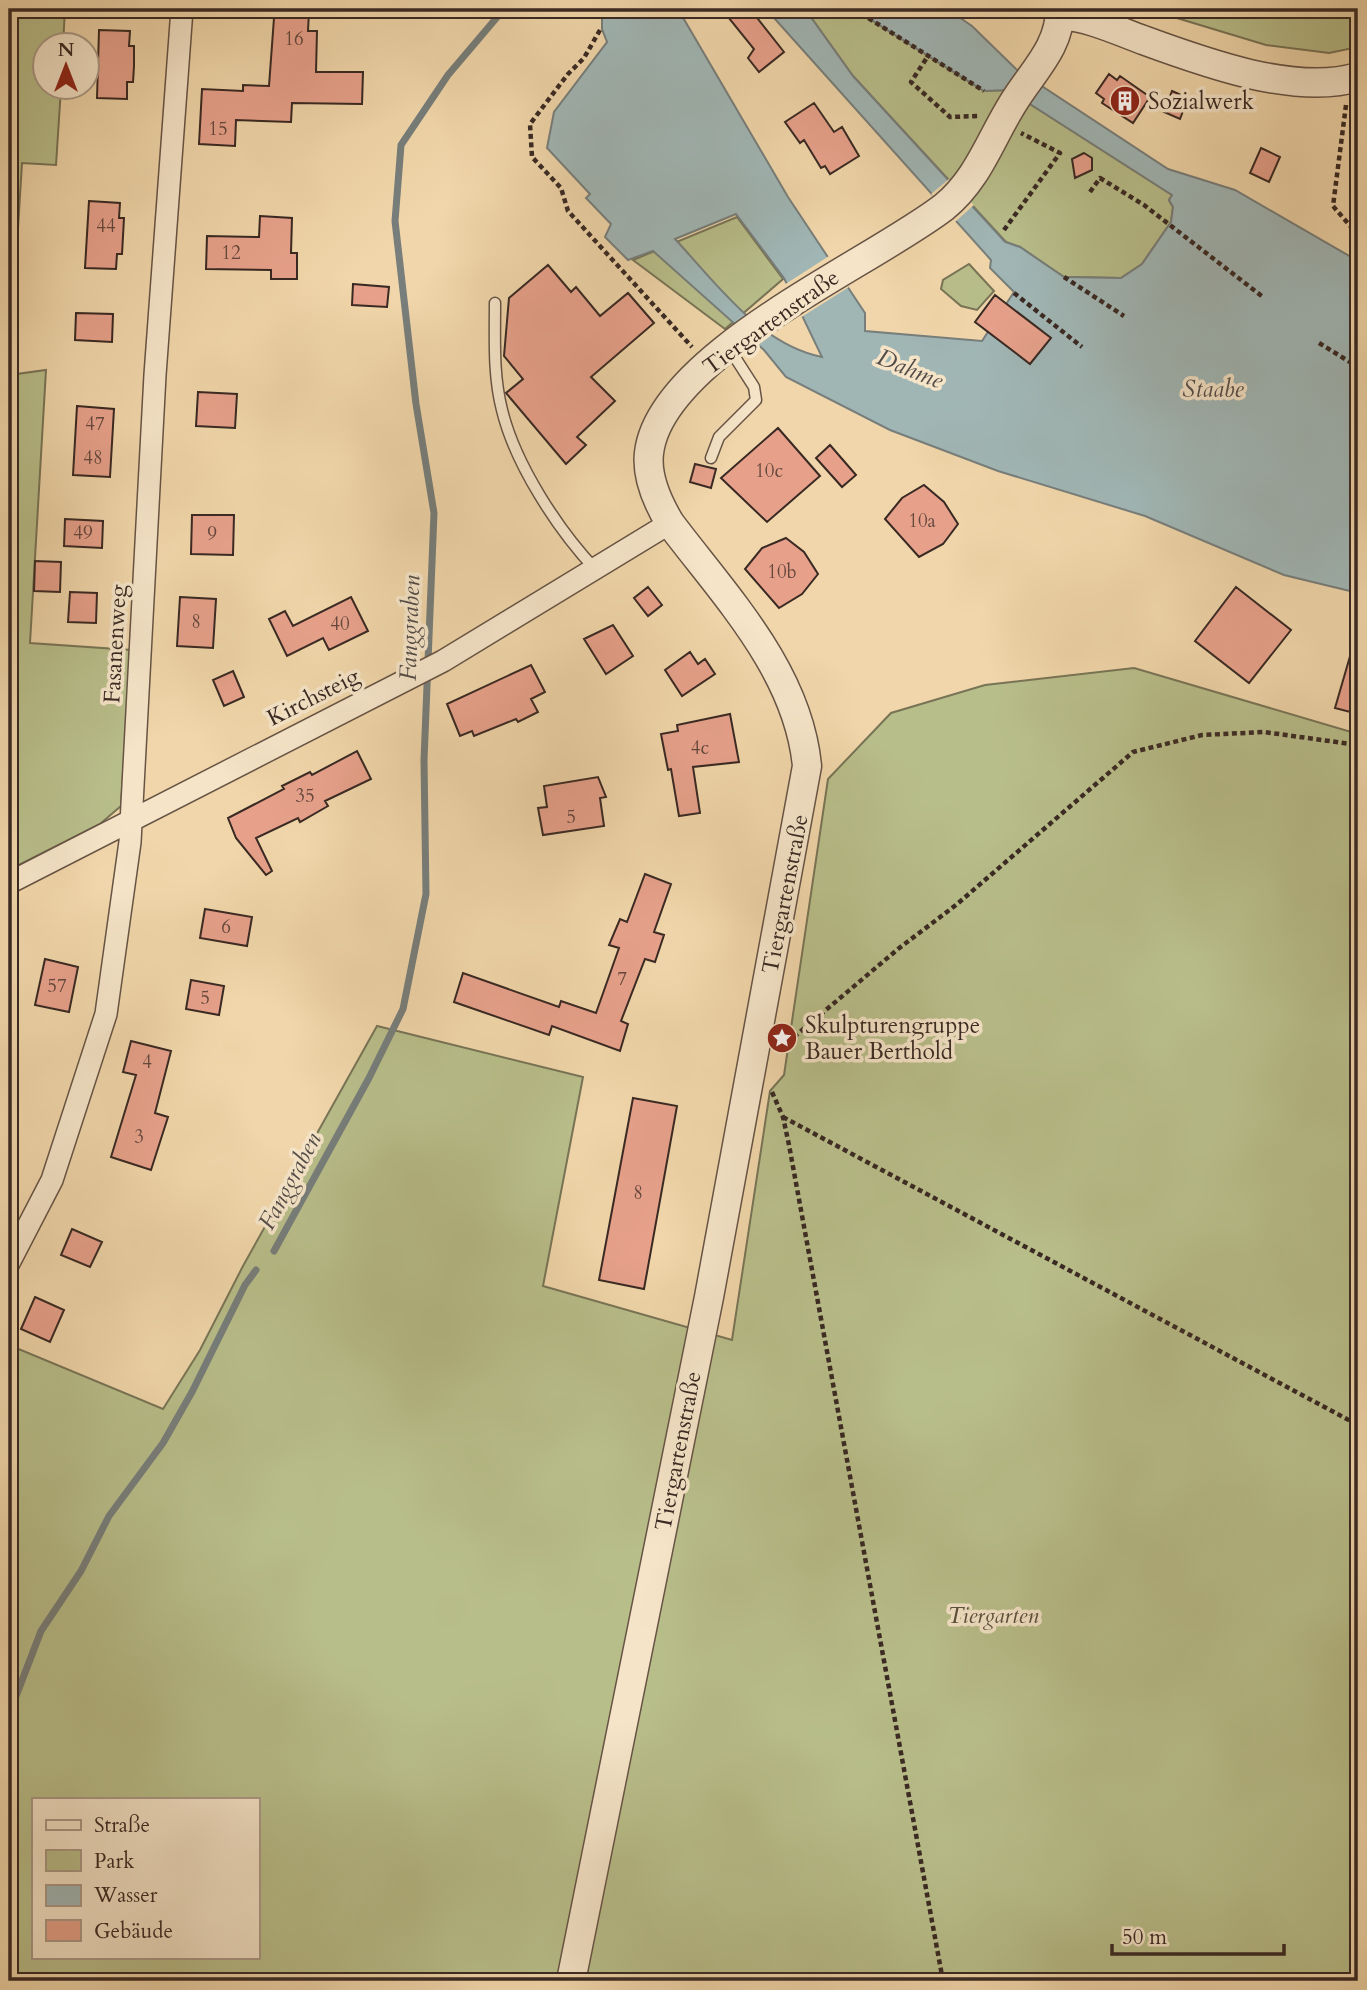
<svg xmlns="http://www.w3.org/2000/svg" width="1367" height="1990" viewBox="0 0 1367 1990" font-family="Cardo,serif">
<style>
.green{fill:#b8be8a;stroke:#787456;stroke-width:2;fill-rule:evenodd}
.water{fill:#a0b6b5;stroke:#777e7b;stroke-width:2;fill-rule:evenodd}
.pier{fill:#f0d6aa}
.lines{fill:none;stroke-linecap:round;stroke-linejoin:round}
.stream{stroke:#777e7b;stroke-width:7}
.building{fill:#e7a18b;stroke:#392923;stroke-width:2}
.service-casing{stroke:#675445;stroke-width:13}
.minor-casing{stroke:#675445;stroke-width:24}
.tertiary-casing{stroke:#675445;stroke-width:31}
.path{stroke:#392923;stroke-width:4.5;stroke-dasharray:5 3.5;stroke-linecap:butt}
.service{stroke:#f5e4c8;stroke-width:10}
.minor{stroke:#f5e4c8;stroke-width:21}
.tertiary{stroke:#f5e4c8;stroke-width:28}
.labels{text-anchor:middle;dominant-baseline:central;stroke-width:7;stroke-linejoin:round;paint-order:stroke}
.number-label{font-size:19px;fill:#64473d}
.poi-label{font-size:23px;fill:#392923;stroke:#f5e4c8;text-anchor:start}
.street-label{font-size:23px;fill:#392923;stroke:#f5e4c8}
.park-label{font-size:23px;font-style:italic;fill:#594e3d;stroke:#f5e4c8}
.water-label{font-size:24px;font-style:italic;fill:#534c48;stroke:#f5e4c8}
</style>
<rect width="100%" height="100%" fill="#f0d6aa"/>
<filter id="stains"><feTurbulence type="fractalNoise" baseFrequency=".00286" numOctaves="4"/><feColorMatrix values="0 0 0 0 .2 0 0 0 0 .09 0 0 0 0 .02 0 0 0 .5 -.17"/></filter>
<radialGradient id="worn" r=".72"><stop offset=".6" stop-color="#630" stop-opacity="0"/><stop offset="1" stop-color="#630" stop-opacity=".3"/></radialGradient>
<path class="green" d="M9 9H65L63 45 46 46V88H61L56 165 22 163 9 375 46 370 30 643 131 650 121 806 100 824 9 870Z
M805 9H854L984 91 1008 90 1172 195 1169 200 1173 207 1171 222 1142 264 1121 278 1064 277 1020 247 1006 242 853 76Z
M1147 9H1358V47L1329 53 1266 45Z
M737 217 783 279 725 329 633 260Z
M969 264 994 291 977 310 961 306 941 289 943 280Z
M1134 668 1358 734V1981H9V1345L163 1409 200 1350 243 1266 377 1026 583 1077 543 1286 732 1340 770 1091 784 1075 828 779 891 713 985 685ZM33 1799H257V1957H33Z"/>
<path class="water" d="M602 9H678L788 197 865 313V331L982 341 1014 292 990 268 991 260 766 9H805L853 76 1005 242 1020 247 1064 277 1121 278 1142 264 1171 222 1173 207 1169 200 1172 195 1008 90 984 91 854 9H947L972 26 1016 69 1168 169 1235 190 1358 261V593L1284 575 1145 516 998 471 890 430 786 377 764 350 653 251 628 260 605 237 611 224 586 198 590 194 547 148 554 112 607 42 602 29ZM736 214 784 278 822 357C759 344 717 284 675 239Z"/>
<path class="pier" d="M949 179 974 205 955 222 931 194Z
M829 256 849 287 800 318 784 285Z"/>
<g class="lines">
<path class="stream" d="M274 1251 369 1078 403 1009 426 894 424 760 434 513 416 404 395 221 401 145 448 75 504 9
M9 1733 13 1704 41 1631 81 1571 109 1516 163 1443 192 1392 245 1285 256 1270"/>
</g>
<path class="building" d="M739 9H750L784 52 759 72 748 58 754 49 728 17Z
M285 10 309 12 308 31H317L316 72H363L362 104 292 103 291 122 236 120 235 146 199 144 202 89 243 91V85L269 86 274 18H284Z
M99 30 130 31 129 46H134V66L133 82H127V99L97 98Z
M1109 74 1117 80 1120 76 1150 97 1133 123 1102 103 1104 99 1096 93Z
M1172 91 1188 98 1180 119 1164 112Z
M814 103 834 132 842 127 859 156 830 174 825 166 821 168 804 140 800 143 785 122Z
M1261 148 1280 157 1269 182 1250 173Z
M1084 153 1092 158V170L1075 178 1072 159Z
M89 201 120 203 119 218H124L122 254H117L116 269 85 268Z
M260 216 292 218 291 253H297V279H271V270L206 269 207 236 259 237Z
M548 265 571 292 576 287 600 316 628 293 654 323 591 377 615 401 577 437 586 445 566 464 506 393 523 379 504 356 509 298Z
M353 284 389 287 387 307 352 305Z
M995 295 1051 338 1030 364 975 322Z
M76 313 113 314 112 342 75 340Z
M198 392 237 394 235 428 196 426Z
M77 406 114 409 110 477 73 475Z
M778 428 820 476 767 522 721 478Z
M830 445 856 475 842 487 816 458Z
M695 464 716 469 711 488 690 482Z
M924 485 944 502 958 524 943 544 919 557 885 519 902 498Z
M192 515H234L233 555 191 554Z
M65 519 103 521 102 548 64 546Z
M786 538 804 552 818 574 802 594 779 608 745 569 762 548Z
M35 561 61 562 60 592 34 591Z
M648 587 662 605 648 616 634 598Z
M1236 587 1291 630 1249 683 1195 641Z
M70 592 97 593 96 623 68 622Z
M180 597 216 599 213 648 177 646Z
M351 597 368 631 329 650 323 638 287 656 269 619 285 611 293 626Z
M613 625 633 656 606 674 584 639Z
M1353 646H1358V714L1335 708Z
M690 652 698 664 705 659 715 674 682 696 665 670Z
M531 665 545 692 531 699 538 712 518 722 516 719 474 736 472 731 460 736 447 704Z
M233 671 244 697 224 706 213 680Z
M730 714 739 762 693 767 700 813 679 816 671 769 668 770 661 734 678 731 677 725Z
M357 751 371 779 325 801 328 806 300 822 298 818 256 838 272 871 266 875 236 838 228 818 284 789 282 786 310 772 312 775Z
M598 777 606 797 600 798 604 826 543 835 538 808 547 807 544 786Z
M645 874 671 884 654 932 664 935 655 962 645 959 621 1021 628 1024 620 1051 552 1026 549 1035 454 1002 463 973 559 1007 561 1001 596 1013 619 948 609 945 620 919 627 922Z
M205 909 252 917 247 946 200 938Z
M45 959 78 967 69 1012 35 1005Z
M191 980 224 986 219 1015 186 1009Z
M131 1041 171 1051 155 1113 168 1117 151 1170 111 1157 136 1075 123 1072Z
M633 1098 677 1106 644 1289 599 1280Z
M72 1229 102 1242 90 1267 61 1255Z
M35 1297 64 1310 50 1342 21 1329Z"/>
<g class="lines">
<g class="service-casing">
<path id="service" d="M495 303C495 339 493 375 502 410 515 464 558 530 596 570
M711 458 719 437 756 400 754 387 729 348"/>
</g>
<g class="minor-casing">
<path id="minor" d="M9 883 443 661 670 523
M9 1263 52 1180 106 1014 130 842 155 375 182 9"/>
</g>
<g class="tertiary-casing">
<path id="tertiary" d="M1060 15C1089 17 1116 30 1143 40 1203 62 1295 96 1358 77
M571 1981 709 1297 807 766C798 671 725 596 670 523 658 503 646 478 649 453 660 355 872 263 944 207 980 178 992 134 1017 97 1036 68 1060 45 1060 9"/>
</g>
<path class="path" d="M854 9 984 91
M600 30 584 58 568 74 530 124 532 157 561 188 568 211 692 347
M926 59 911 82 950 117 978 116
M1346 105 1333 206 1358 235
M1090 192 1100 178 1144 205 1263 297
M1004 230 1060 153 1021 133
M1064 277 1124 316
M1014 293 1082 347
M1319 343 1358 367
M781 1048 898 949 956 905 1133 752 1202 735 1264 732 1358 745
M772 1092 783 1117 789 1145 943 1981
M783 1117 1358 1425"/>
<use href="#service" class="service"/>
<use href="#minor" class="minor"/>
<use href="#tertiary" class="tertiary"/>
</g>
<defs>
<g id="building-disc" transform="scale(1.575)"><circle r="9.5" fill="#8f2418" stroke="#f5e4c8"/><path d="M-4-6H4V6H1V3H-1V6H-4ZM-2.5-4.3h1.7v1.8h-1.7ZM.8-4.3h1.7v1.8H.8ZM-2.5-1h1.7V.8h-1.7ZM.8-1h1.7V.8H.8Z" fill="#fff"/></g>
<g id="sight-disc" transform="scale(1.575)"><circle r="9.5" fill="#8f2418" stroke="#f5e4c8"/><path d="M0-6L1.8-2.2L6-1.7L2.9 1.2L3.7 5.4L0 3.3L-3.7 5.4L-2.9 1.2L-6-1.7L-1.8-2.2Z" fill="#fff"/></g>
</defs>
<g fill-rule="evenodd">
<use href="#building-disc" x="1125" y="101"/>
<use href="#sight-disc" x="782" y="1038"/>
</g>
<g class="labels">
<g class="number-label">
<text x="294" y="39">16</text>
<text x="218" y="129">15</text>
<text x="106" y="226">44</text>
<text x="231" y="253">12</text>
<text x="95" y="424">47</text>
<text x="93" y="458">48</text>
<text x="769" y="471">10c</text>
<text x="922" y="521">10a</text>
<text x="83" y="533">49</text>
<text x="212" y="534">9</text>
<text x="782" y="572">10b</text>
<text x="196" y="622">8</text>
<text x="340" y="624">40</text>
<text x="700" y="748">4c</text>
<text x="305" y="796">35</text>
<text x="571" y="817">5</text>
<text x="226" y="927">6</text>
<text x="622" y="979">7</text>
<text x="57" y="986">57</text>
<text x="205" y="998">5</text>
<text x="147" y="1062">4</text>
<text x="139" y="1137">3</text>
<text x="638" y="1193">8</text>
</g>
<g class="poi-label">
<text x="1148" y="101">Sozialwerk</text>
<text x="805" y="1025">Skulpturengruppe<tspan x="805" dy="26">Bauer Berthold</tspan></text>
</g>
<g class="street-label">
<text transform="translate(771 322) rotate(-36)">Tiergartenstraße</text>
<text transform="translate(115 644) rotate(-87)">Fasanenweg</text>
<text transform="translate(313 697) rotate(-27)">Kirchsteig</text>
<text transform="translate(785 894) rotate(-79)">Tiergartenstraße</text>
<text transform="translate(678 1451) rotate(-79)">Tiergartenstraße</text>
</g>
<g class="park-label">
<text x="993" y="1615">Tiergarten</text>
</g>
<g class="water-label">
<text transform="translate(910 369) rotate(22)">Dahme</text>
<text x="1213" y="389">Staabe</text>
<text transform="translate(410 628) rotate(-88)">Fanggraben</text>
<text transform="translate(290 1181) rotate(-62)">Fanggraben</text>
</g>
</g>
<rect width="1367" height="1990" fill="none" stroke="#f0d6aa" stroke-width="35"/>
<rect x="10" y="10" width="1346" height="1969" fill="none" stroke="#392923" stroke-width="3.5"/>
<rect x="18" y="18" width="1332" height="1955" fill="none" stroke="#392923" stroke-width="2"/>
<rect x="32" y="1798" width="228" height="161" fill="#f5e4c8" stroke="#aa9986" stroke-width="2"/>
<rect x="46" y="1820" width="35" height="10" fill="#f5e4c8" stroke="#aa9986" stroke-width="2"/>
<text x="94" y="1832" font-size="21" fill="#392923">Straße</text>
<rect x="46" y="1850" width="35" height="21" fill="#b8be8a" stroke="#aa9986" stroke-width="2"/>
<text x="94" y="1868" font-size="21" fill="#392923">Park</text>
<rect x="46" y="1885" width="35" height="21" fill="#a0b6b5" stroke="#aa9986" stroke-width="2"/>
<text x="94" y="1902" font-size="21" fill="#392923">Wasser</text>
<rect x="46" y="1920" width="35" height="21" fill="#e7a18b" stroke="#aa9986" stroke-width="2"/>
<text x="94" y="1938" font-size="21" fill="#392923">Gebäude</text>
<g transform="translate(66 66)"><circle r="33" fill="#f5e4c8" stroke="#aa9986" stroke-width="2"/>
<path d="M0-5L12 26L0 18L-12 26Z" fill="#8f2418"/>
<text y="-10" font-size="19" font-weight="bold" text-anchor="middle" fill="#392923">N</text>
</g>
<path d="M1112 1944v10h172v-10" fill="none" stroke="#392923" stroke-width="3.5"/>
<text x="1122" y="1944" font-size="21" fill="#392923" stroke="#f5e4c8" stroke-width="5" paint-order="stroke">50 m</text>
<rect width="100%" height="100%" filter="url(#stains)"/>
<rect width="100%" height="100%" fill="url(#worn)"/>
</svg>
